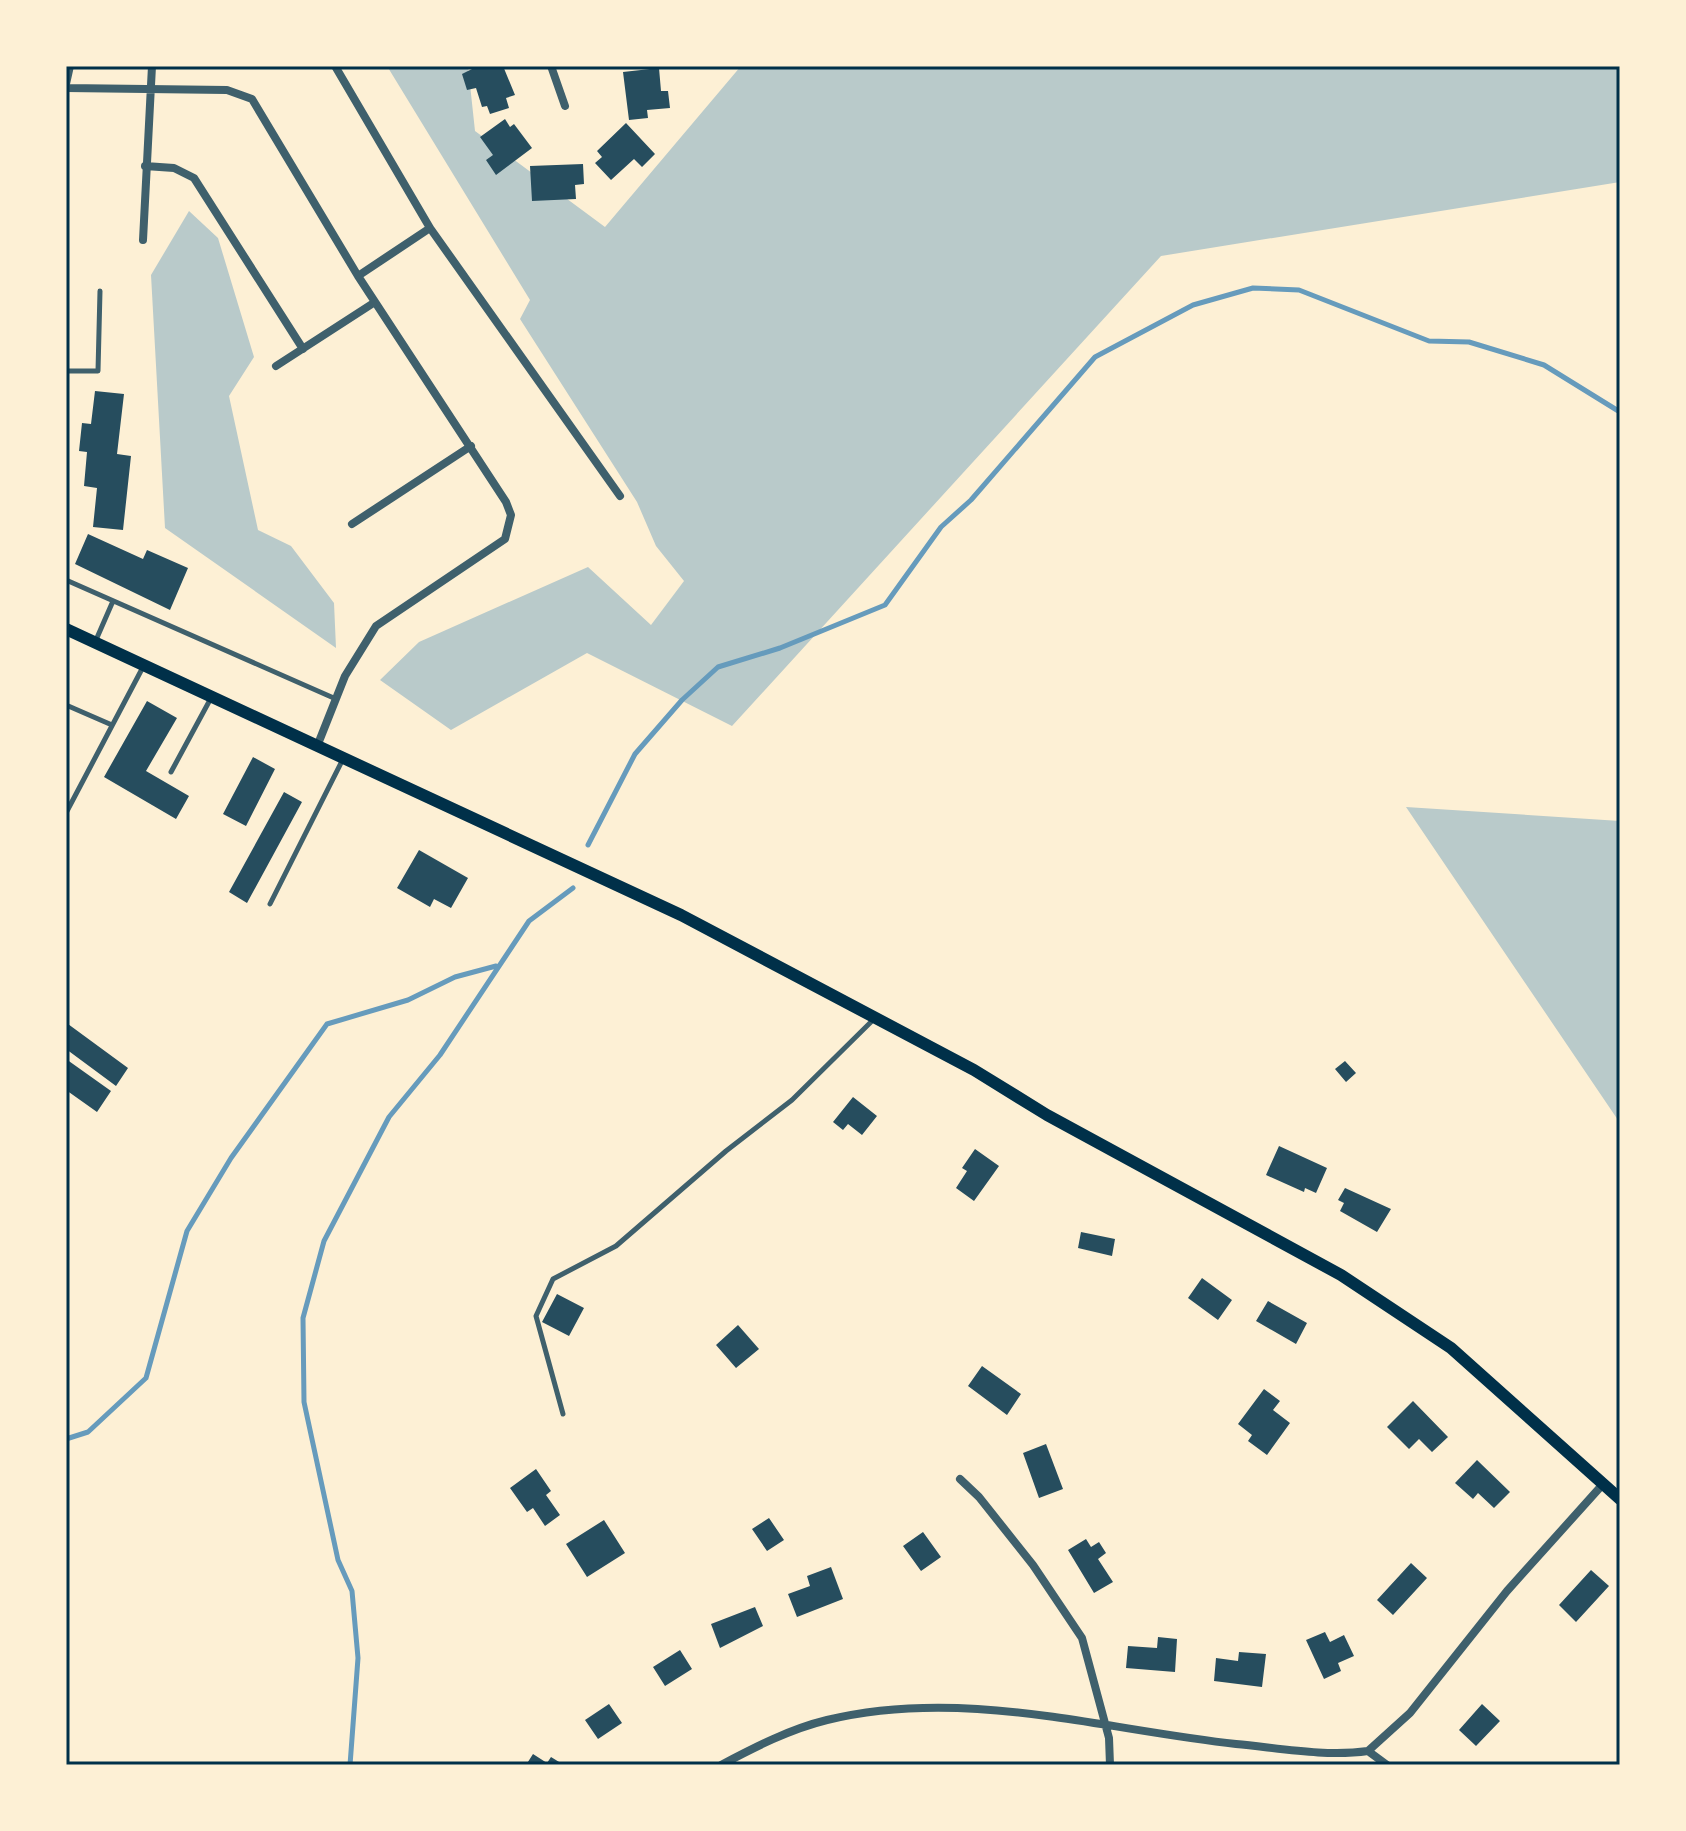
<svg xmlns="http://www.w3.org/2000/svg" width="1686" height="1831" viewBox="0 0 1686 1831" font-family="Figtree,sans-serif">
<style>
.green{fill:#b9caca}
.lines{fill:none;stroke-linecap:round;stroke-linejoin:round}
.stream{stroke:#669bbc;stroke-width:5}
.building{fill:#264d5e}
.service{stroke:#3f606c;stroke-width:5}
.minor{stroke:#3f606c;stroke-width:8}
.secondary{stroke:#003049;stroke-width:12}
.neatline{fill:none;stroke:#003049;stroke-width:3}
</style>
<rect width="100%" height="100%" fill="#fdf0d5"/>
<path class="green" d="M387 66H468L475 131 605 227 741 66H1620V182L1161 256 732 726 587 653 451 730 380 680 419 642 588 567 651 625 684 581 656 546 637 502 520 319 530 300Z
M189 211 218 238 254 357 229 396 258 530 291 546 334 603 336 648 165 528 151 275Z
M1406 807 1620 821V1123Z"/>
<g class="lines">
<path class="stream" d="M588 845 635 754 682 700 718 667 780 648 885 605 941 527 971 500 1095 357 1193 305 1253 288 1299 290 1429 341 1469 342 1544 365 1620 412
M66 1439 88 1432 146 1378 187 1231 231 1158 327 1024 408 1000 455 977 496 966
M350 1765 358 1658 352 1591 338 1560 304 1402 303 1318 324 1241 389 1117 440 1055 529 921 573 888"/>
</g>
<path class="building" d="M478 66H503L515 95 506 98 509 108 490 114 487 106 482 107 476 88 467 90 462 74Z
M659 68 661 91H668L670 108 647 110 648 118 629 120 623 72Z
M505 119 510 127 514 124 532 148 496 175 486 160 493 155 480 137Z
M626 123 655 154 642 167 634 159 611 180 595 163 602 157 597 151Z
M583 164 584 184 575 185 576 199 532 201 530 166Z
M95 391 124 394 117 454 131 456 123 530 93 527 97 488 84 486 87 452 79 451 82 423 91 424Z
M88 534 143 559 147 550 188 568 170 610 75 564Z
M147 701 177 718 146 771 189 796 176 819 104 777Z
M253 757 275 769 246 826 223 814Z
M284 792 302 802 247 903 229 892Z
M419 850 468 878 451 908 434 899 430 907 397 888Z
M68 1024 128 1068 116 1086 66 1049Z
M66 1059 111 1091 97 1112 66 1090Z
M1345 1061 1356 1073 1346 1082 1335 1069Z
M853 1097 877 1116 862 1135 848 1124 843 1130 833 1122Z
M1279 1146 1327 1168 1316 1193 1305 1188 1304 1192 1266 1175Z
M975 1149 999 1166 974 1201 956 1188 967 1171 962 1168Z
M1345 1188 1391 1209 1377 1232 1340 1211 1344 1203 1338 1200Z
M1081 1232 1115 1239 1112 1256 1078 1248Z
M1202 1278 1232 1300 1218 1320 1188 1298Z
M557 1294 584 1308 569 1336 542 1322Z
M1268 1301 1307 1323 1296 1344 1256 1321Z
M738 1325 759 1349 736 1368 716 1345Z
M982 1366 1021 1394 1007 1415 968 1386Z
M1264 1389 1280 1401 1273 1410 1290 1423 1267 1455 1248 1441 1252 1435 1238 1424Z
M1413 1401 1448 1437 1432 1452 1419 1439 1409 1449 1387 1427Z
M1046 1444 1063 1489 1039 1498 1023 1453Z
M1477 1460 1510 1492 1494 1508 1478 1493 1473 1499 1455 1483Z
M536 1469 551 1491 546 1495 560 1515 545 1526 533 1508 527 1512 510 1488Z
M769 1518 784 1540 767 1551 752 1529Z
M604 1520 625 1553 587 1577 566 1544Z
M923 1532 941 1557 921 1571 903 1546Z
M1086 1539 1091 1547 1099 1542 1106 1553 1098 1559 1113 1582 1094 1593 1068 1550Z
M1411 1563 1427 1578 1393 1615 1377 1600Z
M831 1567 843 1599 797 1617 788 1594 810 1586 807 1576Z
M1591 1570 1609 1586 1576 1622 1559 1605Z
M755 1607 763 1626 720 1648 711 1624Z
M1325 1632 1330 1642 1344 1635 1354 1656 1338 1663 1341 1671 1324 1679 1306 1640Z
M1158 1637 1177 1639 1175 1672 1126 1668 1128 1646 1157 1648Z
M680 1650 692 1669 665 1686 653 1667Z
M1239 1652 1266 1654 1262 1687 1214 1681 1216 1658 1238 1661Z
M609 1704 622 1723 598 1739 585 1720Z
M1482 1704 1500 1721 1476 1746 1459 1730Z
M533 1754 547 1763 551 1757 564 1765H526Z"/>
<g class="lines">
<path class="service" d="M66 371H98L100 291
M66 580 336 699
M96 640 113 601
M66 705 112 725
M171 772 211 698
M66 813 143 667
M270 904 344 757
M563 1414 536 1316 553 1279 616 1246 726 1151 792 1100 875 1018"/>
<path class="minor" d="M335 66 430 228 620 496
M551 66 565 106
M66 84 70 66
M66 88 227 90 252 99 358 276 506 502 511 515 505 539 376 626 345 676 318 744
M145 166 174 168 194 178 303 349
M143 240 152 66
M358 276 430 228
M276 366 375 302
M352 524 471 446
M960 1479 979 1497 1033 1565 1082 1638 1109 1738 1110 1765
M1368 1751 1387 1765
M721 1765C755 1747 790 1729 827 1720 963 1687 1100 1729 1236 1744 1279 1748 1325 1757 1368 1751L1410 1713 1507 1591 1604 1483"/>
<path class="secondary" d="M66 629 681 915 974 1070 1047 1115 1341 1275 1451 1348 1620 1499"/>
</g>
<rect width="1686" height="1831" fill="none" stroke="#fdf0d5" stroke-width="136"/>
<rect x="68" y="68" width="1550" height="1695" class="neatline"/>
</svg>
